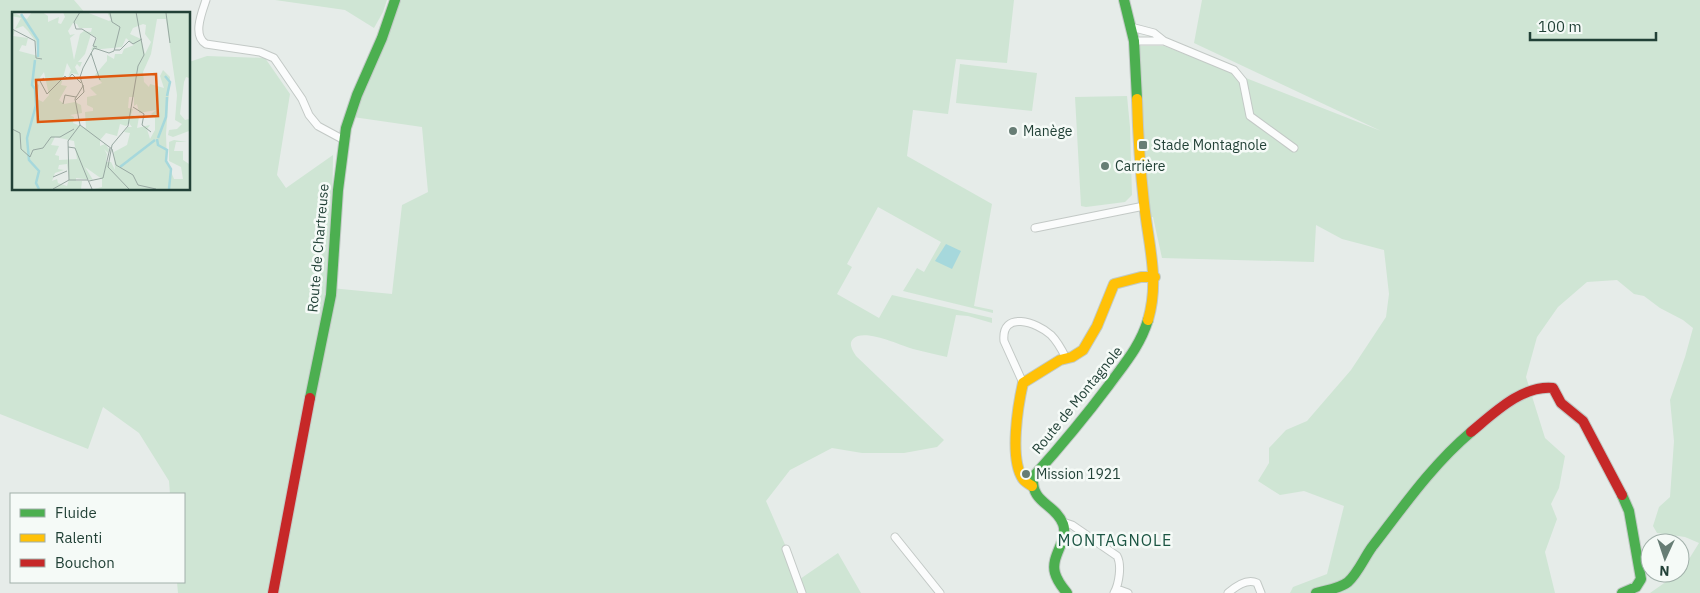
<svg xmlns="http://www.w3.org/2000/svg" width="1700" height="593" viewBox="0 0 1700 593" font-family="'IBM Plex Sans',sans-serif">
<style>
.green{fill:#cfe5d4}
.water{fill:#a6d8dc}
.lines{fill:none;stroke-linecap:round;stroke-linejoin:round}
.street-casing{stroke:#c3c9c6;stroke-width:9}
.fast-casing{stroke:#c2cac6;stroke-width:12}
.slow-casing{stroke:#c2cac6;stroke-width:12}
.jam-casing{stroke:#c2cac6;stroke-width:12}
.street{stroke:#fbfcfc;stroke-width:7}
.fast{stroke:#4caf50;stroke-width:10}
.slow{stroke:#ffc107;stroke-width:10}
.jam{stroke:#c62828;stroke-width:10}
.poi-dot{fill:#677d75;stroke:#f5faf7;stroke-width:2}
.labels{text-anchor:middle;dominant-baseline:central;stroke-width:5;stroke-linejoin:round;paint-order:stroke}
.poi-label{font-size:14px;fill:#224137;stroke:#f5faf7;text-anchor:start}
.street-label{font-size:14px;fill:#224137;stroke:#f5faf7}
.quarter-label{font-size:16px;letter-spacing:1px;fill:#1c5543;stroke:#f5faf7}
.inset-river{fill:none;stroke:#a6d8dc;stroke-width:2.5}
.inset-road{fill:none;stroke:#98a8a2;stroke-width:1}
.view{fill:#de580e;fill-opacity:0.15;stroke:#de580e;stroke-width:2.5}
.inset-edge{fill:none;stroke:#224137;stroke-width:2.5}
</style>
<rect width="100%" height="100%" fill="#e6ece9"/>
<path class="green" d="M0 0H74L86 14H14V189H189V62L207 56 265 58 290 94 277 175 286 188 333 155 331 288 392 294 402 205 428 192 422 127 353 117 384 45 398 0H1014L1007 63 956 59 948 114 913 110 907 156 992 204 974 306 993 310V313L903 291 917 268 924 272 941 242 878 207 847 264 852 267 837 294 879 318 892 295 992 318V323L968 316 956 315 947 357C935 354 924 352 913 349 899 345 864 328 853 339 848 344 853 351 856 356L944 440 937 447 904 453H862L832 448 790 470 766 501 800 579 838 553 861 593H178L177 582H184V494H170L169 481 139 433 103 407 88 449 0 414Z
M275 0H387L383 12 374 28 345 10Z
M1202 0H1700V593H1650L1670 579 1676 573H1680V569L1689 559 1699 543 1685 537 1657 533 1653 526 1659 507 1670 497 1674 441 1670 400 1685 357 1693 328 1683 320 1660 308 1644 296 1634 294 1617 280 1587 282 1558 307 1537 337 1526 377 1545 438 1565 456 1559 488 1551 504 1557 519 1545 552 1555 593H1290L1293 587 1327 574 1344 506 1304 491 1280 495 1258 481 1269 463V448L1286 430 1307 421 1351 370 1386 317 1389 294 1384 250 1342 239 1316 225 1314 262 1162 258 1153 217H1147L1135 54 1140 46H1164L1381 131 1194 43Z
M960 64 1037 73 1032 111 956 103Z
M1127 96 1130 127 1132 195 1125 202 1086 207 1081 206 1075 97Z"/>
<path class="water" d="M946 244 961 251 952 269 935 261Z"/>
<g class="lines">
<g class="street-casing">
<path id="street" d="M206 0C202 12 192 36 206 44L260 52 274 58 302 99 309 115 318 126 344 140
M1131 27 1154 33 1164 41 1234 70 1243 81 1250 116 1294 148
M1134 41H1164
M1035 228 1144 206
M1023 383 1004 341C1001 310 1037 322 1051 335 1057 341 1062 350 1066 358
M1063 522 1072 525 1117 556C1122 565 1119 584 1114 593
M895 537 940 593
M786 549 802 593
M1117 589 1128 593
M1228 593C1236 586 1247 578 1257 583L1261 593"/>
</g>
<g class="fast-casing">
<path id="fast" d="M1124 0 1134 41 1137 99
M310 398 331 295 338 190 346 128 357 95 382 38 395 0
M1622 495 1629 511 1641 579 1636 587 1622 593
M1067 593C1062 587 1057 581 1055 573 1050 556 1069 540 1063 524 1055 503 1031 504 1033 477 1060 447 1085 417 1109 385 1125 363 1140 346 1148 320
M1316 593C1327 590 1339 589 1348 582 1358 573 1364 558 1372 547 1403 507 1432 465 1471 432"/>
</g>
<g class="slow-casing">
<path id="slow" d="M1137 99C1138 134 1140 168 1144 203 1148 243 1160 279 1148 320
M1032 486C1029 484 1025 482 1023 479 1009 459 1018 405 1023 383L1060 360 1072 357 1083 350 1097 326 1114 284 1141 277H1155"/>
</g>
<g class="jam-casing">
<path id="jam" d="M1471 432C1494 413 1522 385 1553 388L1561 403 1583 421 1622 495
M273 593 310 398"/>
</g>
<use href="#street" class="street"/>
<use href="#fast" class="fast"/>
<use href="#slow" class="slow"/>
<use href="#jam" class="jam"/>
</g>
<g class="poi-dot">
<circle cx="1013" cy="131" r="5"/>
<rect x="1138" y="140" width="10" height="10" rx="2.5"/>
<circle cx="1105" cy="166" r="5"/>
<circle cx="1026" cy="474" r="5"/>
</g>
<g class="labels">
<g class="poi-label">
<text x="1023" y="131">Manège</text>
<text x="1153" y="145">Stade Montagnole</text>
<text x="1115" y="166">Carrière</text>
<text x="1036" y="474">Mission 1921</text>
</g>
<g class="street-label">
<text transform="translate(318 248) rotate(-85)">Route de Chartreuse</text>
<text transform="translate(1077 400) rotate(-51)">Route de Montagnole</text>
</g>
<g class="quarter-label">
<text x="1115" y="540">MONTAGNOLE</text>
</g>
</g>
<g transform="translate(12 12)">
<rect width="178" height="178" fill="#e6ece9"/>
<path d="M0 0 15 7 20 0H30L36 4V10L47 5 46 11 49 12 53 5 51 0H74L97 9 99 8 95 0H177V66L174 65 172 70 168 102 173 108 177 107V119L161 125 156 123 157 118 165 117 170 112 163 108 165 83 154 7H145L139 42 131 60 132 70 137 75 138 72 152 76 148 64 151 58 158 65 154 122 155 150 162 167H171L169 155 157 149V130L162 128 175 130H164L162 139H171V148L177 152V177H82L90 175V167L73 155 81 168 64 166V169H70L69 177H0V17L3 19 1 24 16 26 14 34 10 33 7 39 26 44 24 30 16 19 11 14 3 17 9 6 0 4ZM61 11 65 12 67 16H80L79 20 72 19 68 22 62 48 58 26 63 22 58 23 56 19ZM131 12 134 13 133 22 139 30 133 42 129 27 118 22 121 16ZM79 22 85 26 79 38 110 35 114 26 122 33 112 37 110 42H103L102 47 95 43V49L83 63 90 71 78 76 85 83 75 85V93L81 96V99L73 100 74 116 61 111 62 105 58 103 70 101 69 93 63 90 52 92 47 88 55 74 49 73 55 51 59 58 56 65 60 61 67 63 63 55 65 52 68 55 70 50H66L73 42ZM32 60 37 83 31 90 25 87 27 73 24 71ZM117 85H122V94L125 92 127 101 144 98 139 102 143 106V118L138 127 135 117 138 113 125 116 127 105 119 103 121 97 116 96ZM117 111 120 115H116L112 120 118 121 115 133 102 140 103 158 99 150H94L95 142 92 137 96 141 97 137 93 132 88 134V128L94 121 105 124 108 112 114 114ZM43 125 62 129 65 147 47 148V144L43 143 47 134 39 133ZM55 152 57 167 55 174 46 171 45 167 40 169 43 161 52 158 46 157 47 153Z" fill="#cfe5d4" fill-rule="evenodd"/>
<path class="inset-river" d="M9 2 26 28V45M23 48 20 73 23 77 24 93 15 126 17 148 27 159 24 171 27 177M153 64 158 70 155 84M146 126 154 105 155 85M145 127 146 133 155 138 154 149 159 157 157 177M108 155 143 128"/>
<path class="inset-road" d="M68 0 62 10 64 17H70L84 26 81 34 85 35M154 1 158 31M0 17 23 29 24 46 30 47M103 38H108L117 29 121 32 130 27M79 41 88 68M32 66 28 69 35 82 53 64 56 67 60 62 69 71M64 88 72 80 71 73M51 92 53 83 64 85M121 95 132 102 130 113 139 120M68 113 63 87 71 74 68 65 71 56 82 36 97 41 102 39 108 15 100 10 98 1M68 113 100 137 104 153 121 163 126 173 144 177M0 117 8 121 9 137 18 145 21 138 31 136 39 125H48L62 117M56 135 63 136 76 168M41 165 55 159M57 168 56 129 68 113M77 169 91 166 98 136M41 177 57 168H76L80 177M117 177 96 155 100 133 116 114 126 54 132 43 124 0"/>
<path class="view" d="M144 62 146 104 26 110 24 68Z"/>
<rect width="178" height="178" class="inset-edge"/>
</g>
<rect x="10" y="493" width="175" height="90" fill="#f5faf7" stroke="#a1b0aa"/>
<rect x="20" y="509" width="25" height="8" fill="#4caf50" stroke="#a1b0aa"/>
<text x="55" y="518" font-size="15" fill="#224137">Fluide</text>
<rect x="20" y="534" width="25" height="8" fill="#ffc107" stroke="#a1b0aa"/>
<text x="55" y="543" font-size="15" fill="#224137">Ralenti</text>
<rect x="20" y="559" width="25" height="8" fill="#c62828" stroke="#a1b0aa"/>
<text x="55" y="568" font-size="15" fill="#224137">Bouchon</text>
<g transform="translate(1665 558) rotate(183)"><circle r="24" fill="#f5faf7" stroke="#a1b0aa"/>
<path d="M0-4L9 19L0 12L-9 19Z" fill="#677d75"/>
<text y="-8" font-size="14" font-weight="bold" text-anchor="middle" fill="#224137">N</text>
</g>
<path d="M1530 32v8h126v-8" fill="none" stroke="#224137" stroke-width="2.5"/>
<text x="1538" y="32" font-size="15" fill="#224137" stroke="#f5faf7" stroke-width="4" paint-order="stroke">100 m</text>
</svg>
